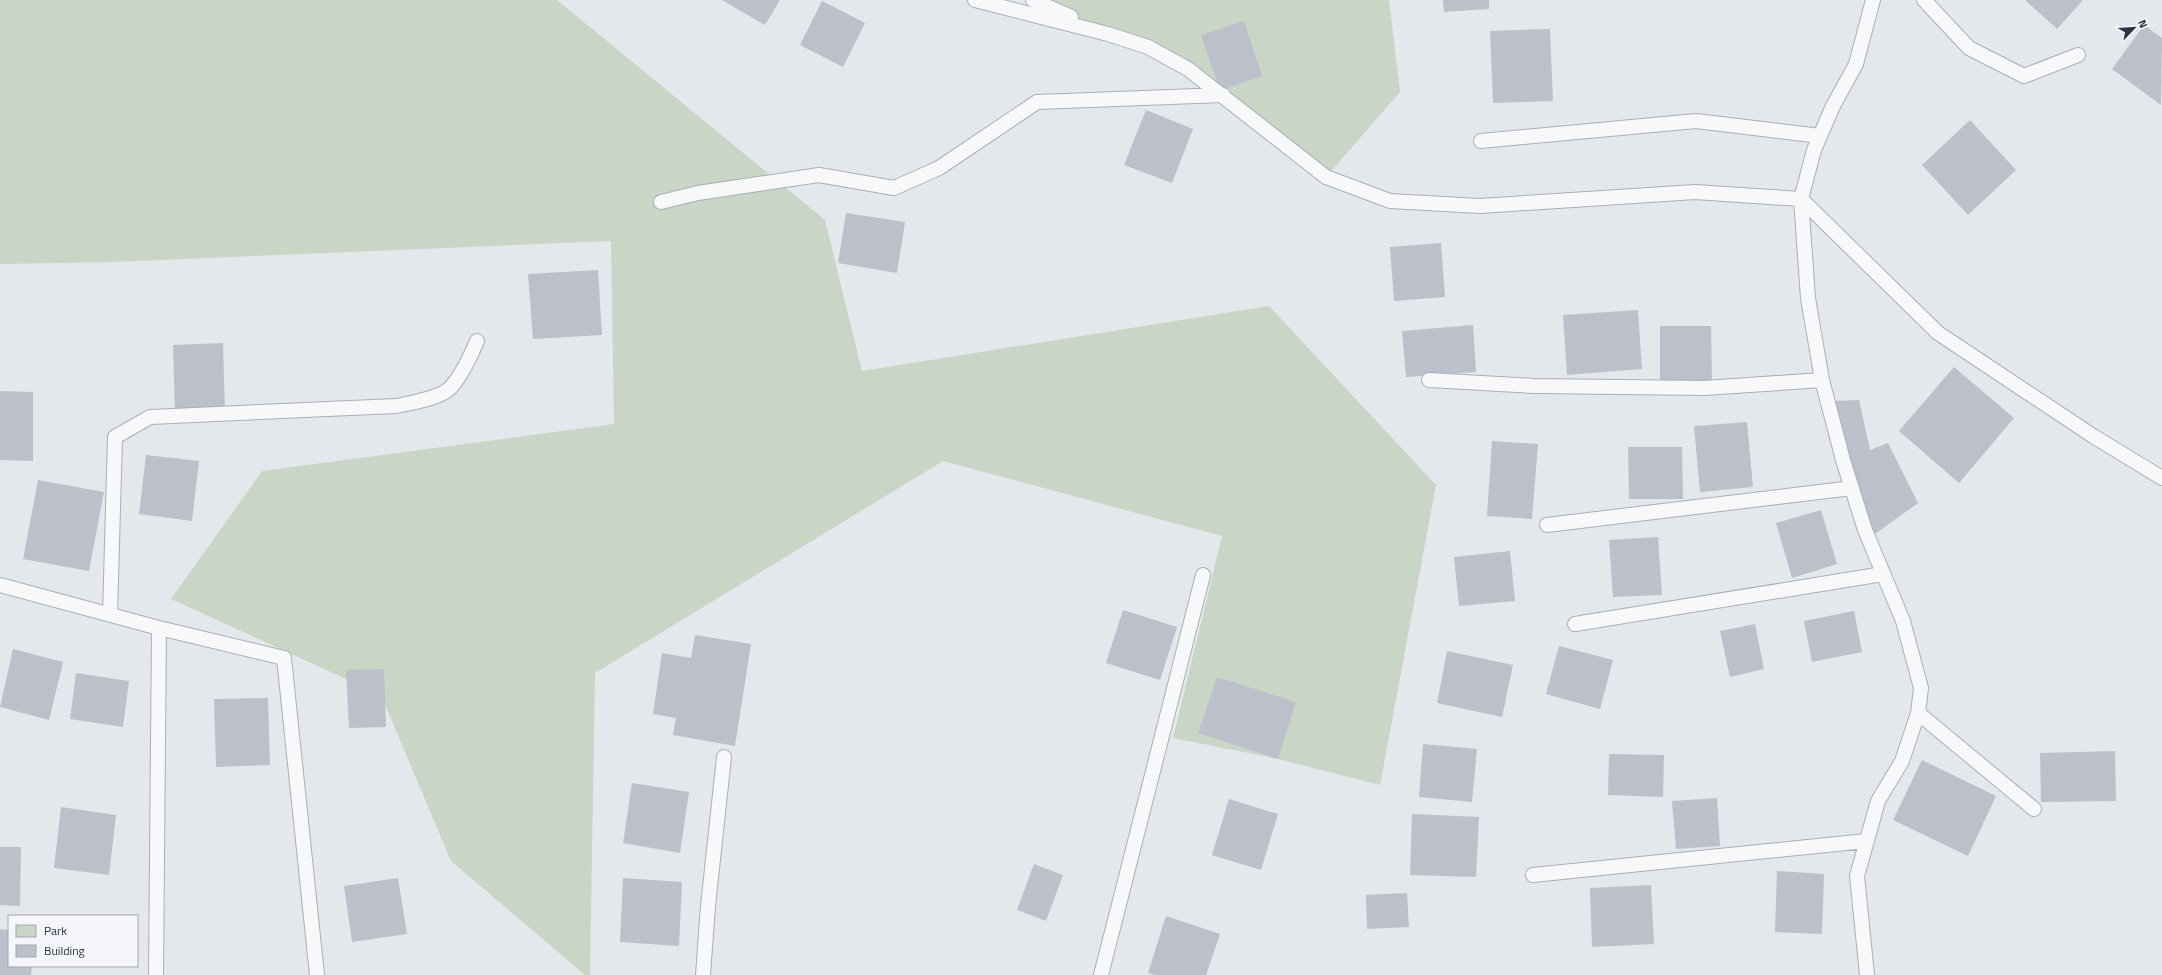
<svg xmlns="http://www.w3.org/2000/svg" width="2162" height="975" viewBox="0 0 2162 975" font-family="'Titillium Web',sans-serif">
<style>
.green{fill:#c9d6c5}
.building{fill:#bbc0ca}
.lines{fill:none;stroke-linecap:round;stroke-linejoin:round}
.service-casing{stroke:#a9aeb7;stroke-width:16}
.service{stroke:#f7f8fa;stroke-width:14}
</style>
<rect width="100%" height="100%" fill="#e4e7ec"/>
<path class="green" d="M0 0H557L825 220 862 371 1269 306 1436 485 1380 785 1278 759 1173 738 1222 536 943 461 595 673 590 975H585L451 861 381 695 171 599 262 471 614 424 611 241 113 262 0 264Z
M1051 0H1389L1400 92 1326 177 1188 69 1053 19Z"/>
<path class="building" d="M722 0H780L765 25Z
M1443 0H1489V9L1444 12Z
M2025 0H2083L2057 29Z
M822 1 865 23 843 67 800 45Z
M1244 21 1262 76 1220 90 1201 35Z
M2144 25 2162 38 2161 105 2112 69Z
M1550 29 1553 101 1493 103 1490 31Z
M1146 110 1193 129 1172 183 1124 165Z
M1970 120 2016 170 1968 215 1922 165Z
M846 213 905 222 897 273 838 263Z
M1441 243 1445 297 1394 301 1390 247Z
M598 270 602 335 533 339 528 274Z
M1638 310 1642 369 1567 375 1563 315Z
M1473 325 1476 372 1406 377 1402 331Z
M1660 326H1711L1712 380H1660Z
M223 343 225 413 175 414 173 345Z
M1954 367 2014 418 1959 483 1899 431Z
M0 391 33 392V461L0 460Z
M1859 400 1870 450 1888 443 1918 503 1872 536 1834 401Z
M1747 422 1753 487 1700 492 1694 426Z
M1492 441 1538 444 1532 519 1487 516Z
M1628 447H1682L1683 499H1629Z
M146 455 199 461 192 521 139 514Z
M38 480 104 492 89 571 23 559Z
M1821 510 1837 564 1792 578 1776 523Z
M1658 537 1662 595 1613 597 1609 540Z
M1510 551 1515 601 1459 606 1454 557Z
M1123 610 1177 627 1160 680 1106 663Z
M1854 611 1862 652 1812 662 1804 621Z
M1755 624 1764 669 1730 677 1720 631Z
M695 635 751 644 735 746 673 735 676 718 653 714 662 653 691 658Z
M1559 646 1613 660 1600 709 1546 694Z
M13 649 63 662 49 720 0 707Z
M1447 651 1513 665 1502 717 1437 703Z
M384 669 386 727 349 728 346 670Z
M76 673 129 681 123 727 70 719Z
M1217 677 1296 702 1278 759 1198 733Z
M268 698 270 765 216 767 214 699Z
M1423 744 1477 749 1472 802 1419 797Z
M2115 751 2116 801 2041 802 2040 753Z
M1609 754 1664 755 1663 797 1608 795Z
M1922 760 1996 796 1968 856 1893 820Z
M632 783 689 792 680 853 623 843Z
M1717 798 1720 846 1676 849 1672 801Z
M1229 799 1278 814 1261 870 1212 855Z
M61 807 116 815 109 875 54 868Z
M1412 814 1479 817 1476 877 1410 875Z
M0 847H21L20 906 0 905Z
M1034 864 1063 875 1046 921 1017 910Z
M1777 871 1824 874 1822 934 1775 932Z
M398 878 407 934 352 942 344 886Z
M623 878 682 882 679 946 620 942Z
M1651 885 1654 944 1592 947 1590 888Z
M1407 893 1409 927 1367 929 1366 895Z
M1166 916 1220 934 1206 975H1155L1148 973Z
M0 929 9 930V966H32L31 975H0Z"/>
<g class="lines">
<g class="service-casing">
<path id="service" d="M975 0 1108 34 1148 47 1188 69 1326 177 1390 201 1480 206 1695 192 1801 199 1938 333 2093 436 2162 478
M1033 0 1071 17
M1924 0 1969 48 2024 76 2078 55
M1481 141 1696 121 1820 136
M661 202 698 193 819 175 894 188 939 168 1037 102 1223 95
M1429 380 1535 386 1705 388 1822 380
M1547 525 1852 488
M0 585 159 628 284 658 317 975
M110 615 115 437 150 417 396 406C410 403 438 399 449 389 460 379 471 355 477 341
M1575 624 1883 574
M1918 713 2034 809
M1533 875 1866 841
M156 975 159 628
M703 975 708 906 724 757
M1101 975 1203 575
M1867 975 1857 876 1878 801 1902 761 1918 713 1921 688 1903 621 1865 530 1843 460 1822 380 1808 298 1801 199 1814 150 1833 106 1856 64 1873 0"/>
</g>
<use href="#service" class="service"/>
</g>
<rect x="8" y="915" width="130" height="52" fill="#f4f6f9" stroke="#a4a8b1"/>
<rect x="16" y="925" width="20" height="12" fill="#c9d6c5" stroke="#a4a8b1"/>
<text x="44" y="935" font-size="12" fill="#2b3445">Park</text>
<rect x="16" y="945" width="20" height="12" fill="#bbc0ca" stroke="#a4a8b1"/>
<text x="44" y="955" font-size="12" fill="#2b3445">Building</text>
<g transform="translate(2134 28) rotate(65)" stroke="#f4f6f9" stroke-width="3" paint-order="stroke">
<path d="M0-3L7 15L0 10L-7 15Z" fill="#2b3445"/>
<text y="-6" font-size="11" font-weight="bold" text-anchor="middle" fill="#2b3445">N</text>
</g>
</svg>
